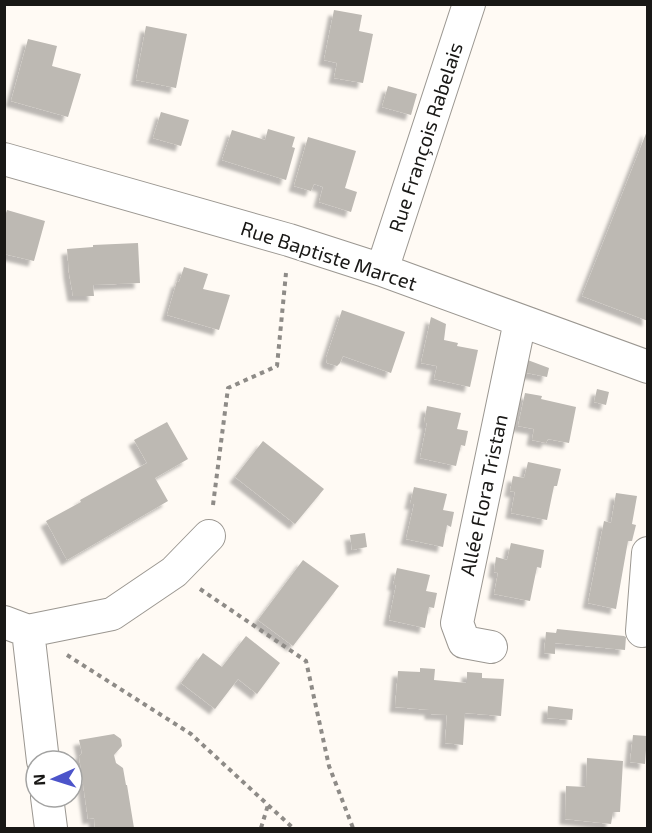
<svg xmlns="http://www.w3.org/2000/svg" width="652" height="833" viewBox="0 0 652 833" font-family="'Exo 2',sans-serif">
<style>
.building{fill:#bdb9b3;filter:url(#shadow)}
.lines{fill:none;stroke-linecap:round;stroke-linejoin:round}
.minor-casing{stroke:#9b9791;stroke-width:34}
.path{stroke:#8e8b87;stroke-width:4;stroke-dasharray:4.5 4.5;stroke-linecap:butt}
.minor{stroke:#fff;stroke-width:32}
.labels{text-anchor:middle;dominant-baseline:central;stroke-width:4.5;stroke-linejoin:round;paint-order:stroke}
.street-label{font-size:20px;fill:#191816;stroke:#fff}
</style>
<defs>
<filter id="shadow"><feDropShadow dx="-5.5" dy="5.5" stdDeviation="1.5" flood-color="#0004"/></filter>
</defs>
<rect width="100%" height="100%" fill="#fffaf4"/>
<path class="building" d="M334 10 362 15 359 31 373 34 363 83 334 78 337 63 324 60Z
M146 26 187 34 176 88 136 80Z
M28 39 57 46 52 66 81 74 68 117 11 101Z
M388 86 417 94 411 115 382 107Z
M161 112 189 120 181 146 153 138Z
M268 129 295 137 292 147 295 148 286 180 222 160 232 130 265 140Z
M647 131H648V321L582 296Z
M308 137 356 151 345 188 357 192 351 212 319 202 323 187 314 184 311 191 294 186Z
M7 210 45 221 34 261 4 254V219Z
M138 243 140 283 93 285 94 296H73L69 273 67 249 93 247V245Z
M184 267 208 274 203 289 230 295 219 330 167 315 177 281 179 282Z
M342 310 405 332 391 373 343 356 340 363 337 366 327 363 326 358Z
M431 317 446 324 444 340 458 343 457 346 478 350 470 387 434 379 437 366 421 363Z
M525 359 549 368 547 377 522 372Z
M597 389 609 392 606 405 594 402Z
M525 393 542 396 541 399 576 407 569 443 548 439 546 443 532 440 534 429 518 426Z
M427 406 461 413 457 429 468 431 465 446 461 445 456 466 420 458 427 423H424Z
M167 422 188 459 155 478 168 501 67 560 46 521 81 502 80 500 147 463 134 440Z
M263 441 324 489 295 524 235 477Z
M528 462 561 469 557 486H554L547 520 511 513 515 492 510 491 513 476 524 478Z
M414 487 447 494 443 510 454 512 451 527 447 525 443 547 406 539 414 504H410Z
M616 493 637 496 632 524 636 525 632 541H628L616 609 588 603 604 521 611 523Z
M365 533 367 547 352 550 350 535Z
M511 543 544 550 541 568 537 567 530 601 494 594 498 573 494 572 496 557 507 560Z
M303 560 339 586 293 646 258 620Z
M397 568 430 575 426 591 437 593 434 608 429 607 425 628 389 620 396 585H393Z
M557 629 624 636 626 637 625 650 555 643V654L544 653 546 632 556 633Z
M246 636 280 663 257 694 238 679 215 709 181 683 203 653 222 667Z
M420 668 435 669 434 680 467 683V672L482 673V678L504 679 501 716 465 713 463 745 445 743 447 715 430 714V710L395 707 398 671 420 672Z
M548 706 573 709 572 720 547 718Z
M114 734 121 739 122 746 114 755 116 763 123 768 126 785H127L134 828H95L94 818 88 819 79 756 82 753 79 740Z
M633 735 647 736 645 764 630 762Z
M587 758 623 761 620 812H613L611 824 565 819 566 786 586 787Z"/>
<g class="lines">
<g class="minor-casing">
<path id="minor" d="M4 159 289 240 382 270 648 367
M382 270 469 4
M4 622 28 631 112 614 174 572 209 536
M28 631 43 761
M642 631 648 553
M491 647 464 642 457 623 520 321
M47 797 51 828"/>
</g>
<path class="path" d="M213 505 228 388 277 366 286 273
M200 589 306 661 329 766 353 828
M67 655 191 734 293 828
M261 828 268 805"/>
<use href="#minor" class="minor"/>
</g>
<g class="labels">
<g class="street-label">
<text transform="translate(425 137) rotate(-72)">Rue François Rabelais</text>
<text transform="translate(329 255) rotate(18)">Rue Baptiste Marcet</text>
<text transform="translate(483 495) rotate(-78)">Allée Flora Tristan</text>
</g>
</g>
<rect width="652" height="833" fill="none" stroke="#191816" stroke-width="12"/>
<g transform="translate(54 779) rotate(267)"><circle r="28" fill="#ffffff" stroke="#a3a3a2" stroke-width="1.5"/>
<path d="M0-4.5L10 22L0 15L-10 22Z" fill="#4c54ca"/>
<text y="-9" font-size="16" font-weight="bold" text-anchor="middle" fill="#191816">N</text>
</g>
</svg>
